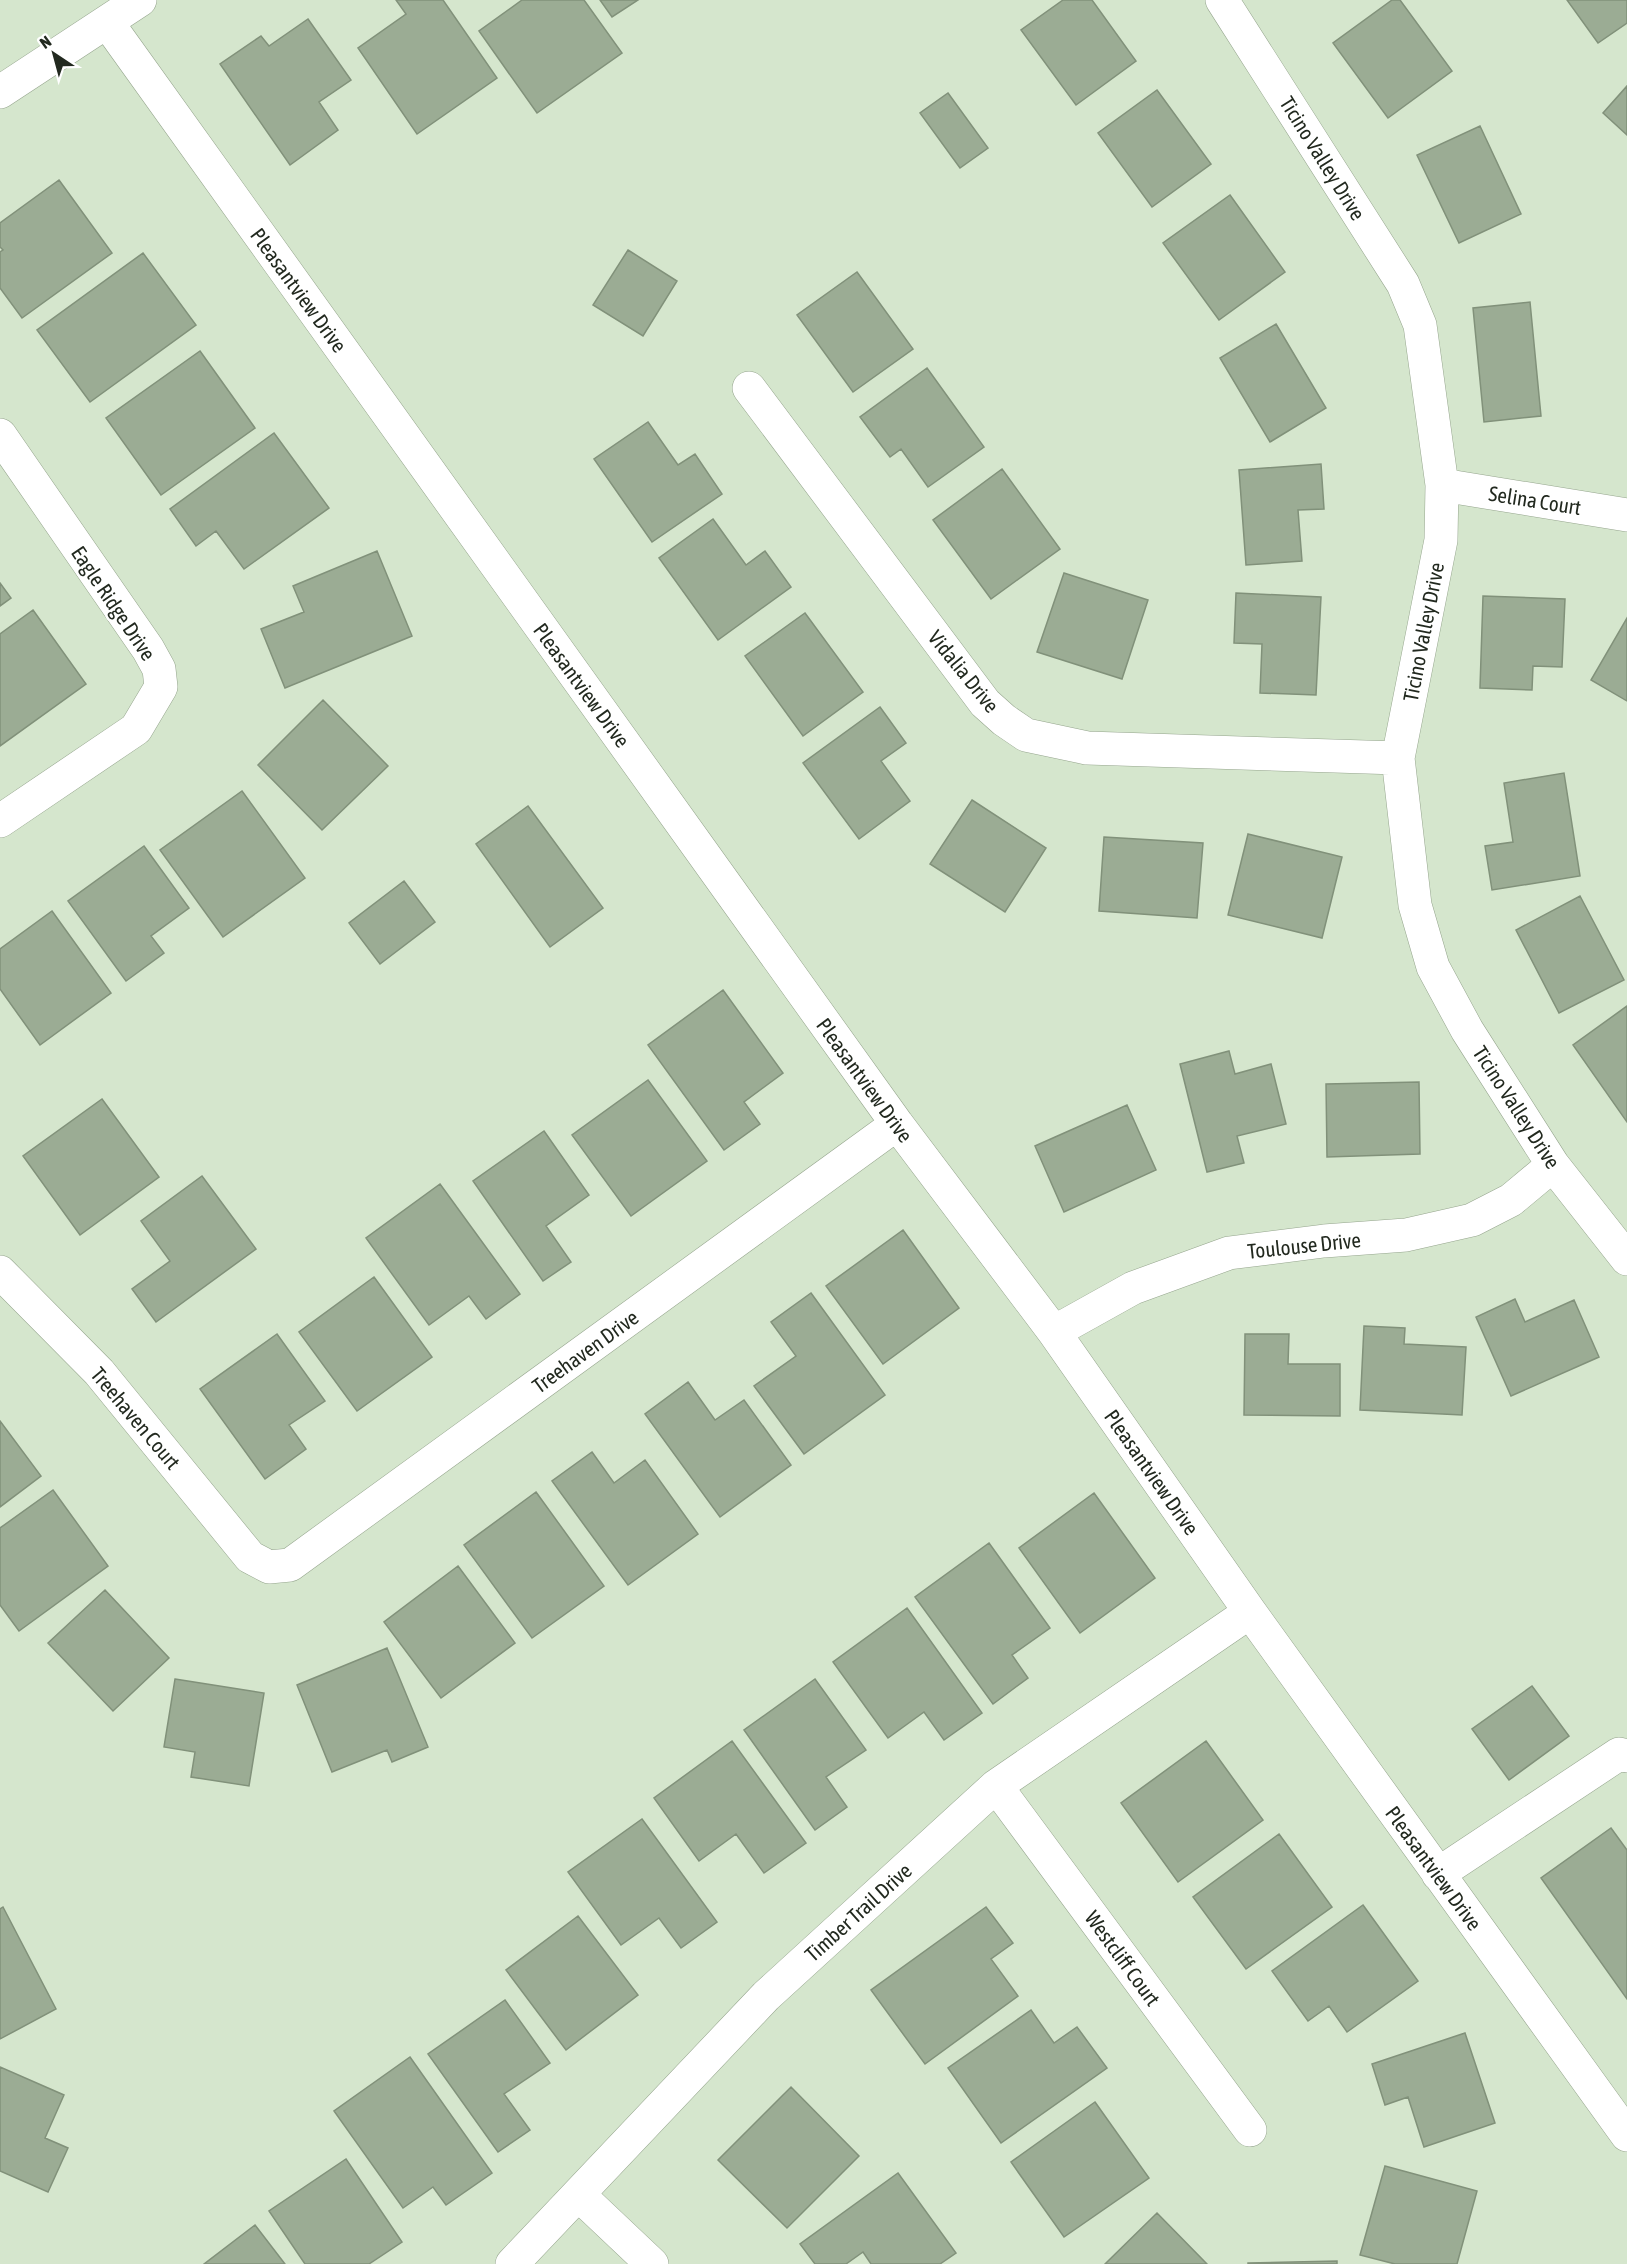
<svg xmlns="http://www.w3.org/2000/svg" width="1627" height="2264" viewBox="0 0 1627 2264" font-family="'Asap Condensed',sans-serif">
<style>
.building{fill:#9bac94;stroke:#81917a;stroke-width:1.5}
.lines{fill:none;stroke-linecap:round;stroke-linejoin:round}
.minor-casing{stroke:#95a58d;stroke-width:34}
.minor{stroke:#fff;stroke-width:33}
.labels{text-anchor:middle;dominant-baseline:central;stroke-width:5;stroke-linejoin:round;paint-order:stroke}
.street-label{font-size:21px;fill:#22291f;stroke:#fff}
</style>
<rect width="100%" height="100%" fill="#d5e6cd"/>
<path class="building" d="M396 0H443L497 78 417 134 358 48 406 14Z
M522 0H584L622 53 537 113 479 31Z
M600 0H638L612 17Z
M1063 0H1092L1136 61 1076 105 1021 30Z
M1392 0H1400L1452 71 1388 118 1333 43Z
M1567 0H1627V23L1598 43Z
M308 19 351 80 319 102 338 130 290 165 220 64 261 36 269 46Z
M1627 86V135L1603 113Z
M1157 90 1211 164 1152 207 1098 133Z
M948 93 988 148 960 168 920 113Z
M1480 126 1521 214 1459 243 1417 155Z
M59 180 112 253 22 318 0 288V252L3 250 0 247V223Z
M1230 195 1285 272 1219 320 1163 243Z
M628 250 677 281 643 336 593 305Z
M143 253 196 325 90 402 37 330Z
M857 272 913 349 853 392 797 315Z
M1530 302 1541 416 1484 422 1473 308Z
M1276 324 1326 408 1270 442 1220 358Z
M200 351 255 428 161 495 106 418Z
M927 368 984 447 928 487 901 449 890 457 860 417Z
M648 422 678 465 695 454 722 494 652 542 594 459Z
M274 433 329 508 244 569 216 531 196 546 170 509Z
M1321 464 1324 509 1298 510 1302 561 1246 565 1239 470Z
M1002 469 1060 549 991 599 933 520Z
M713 519 746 565 765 551 791 587 718 640 659 558Z
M377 551 412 636 285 688 261 629 304 612 293 586Z
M1064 573 1148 600 1122 679 1037 652Z
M0 583 11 598 0 606Z
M1236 593 1321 597 1316 695 1260 693 1262 644 1234 643Z
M1483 596 1565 599 1562 667 1533 666 1532 690 1480 688Z
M33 610 86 684 0 746V634Z
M805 613 863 692 803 736 745 656Z
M1627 618V701L1591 680Z
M323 700 388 766 322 830 258 765Z
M880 707 906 743 881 761 910 801 859 839 803 763Z
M1564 773 1580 876 1492 890 1485 846 1513 842 1504 783Z
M242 791 305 878 223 937 160 850Z
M972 800 1046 848 1005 912 930 864Z
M528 806 603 908 550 947 476 844Z
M1248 834 1342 857 1322 938 1228 915Z
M1104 837 1203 843 1197 918 1099 911Z
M144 846 189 908 151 936 164 953 126 981 68 901Z
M404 881 435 922 380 964 349 923Z
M1580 896 1624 980 1559 1013 1516 930Z
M52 911 111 993 40 1045 0 989V949Z
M723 990 783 1073 744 1102 760 1124 724 1150 648 1045Z
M1627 1006V1122L1573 1045Z
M1229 1051 1235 1074 1271 1064 1286 1124 1237 1136 1244 1163 1207 1172 1180 1064Z
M648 1080 707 1161 631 1216 572 1135Z
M1419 1082 1420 1154 1327 1157 1326 1084Z
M102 1099 159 1177 80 1235 23 1156Z
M1127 1105 1156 1170 1064 1212 1035 1146Z
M544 1131 589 1195 546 1226 571 1262 543 1281 473 1181Z
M202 1176 256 1249 156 1322 132 1289 170 1261 141 1221Z
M440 1184 520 1294 486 1319 469 1296 429 1325 366 1238Z
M903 1230 959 1308 883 1364 826 1286Z
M374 1277 432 1357 357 1411 299 1332Z
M811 1293 885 1395 804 1454 754 1386 796 1356 771 1322Z
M1515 1299 1525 1322 1574 1300 1599 1357 1511 1396 1476 1317Z
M1364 1326 1405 1328 1404 1344 1466 1347 1462 1415 1360 1410Z
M277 1334 325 1401 289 1425 306 1449 265 1479 200 1389Z
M1245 1334H1289L1288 1364H1340V1416L1244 1415Z
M688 1382 715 1420 744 1400 791 1465 720 1517 645 1414Z
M0 1421 41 1476 0 1507Z
M592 1452 614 1483 645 1460 698 1534 628 1585 552 1481Z
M53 1490 108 1566 19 1631 0 1605V1528Z
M536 1492 604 1586 532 1638 464 1545Z
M1094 1493 1155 1578 1080 1633 1019 1548Z
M989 1543 1050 1628 1012 1655 1028 1678 993 1704 915 1597Z
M458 1566 515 1643 441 1698 384 1622Z
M105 1590 169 1658 113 1711 48 1643Z
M907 1608 982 1713 944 1740 924 1712 888 1738 833 1662Z
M387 1648 428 1747 392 1762 387 1750 332 1772 297 1685Z
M175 1679 264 1693 249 1786 191 1777 195 1752 164 1747Z
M815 1679 866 1750 826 1777 847 1807 815 1830 744 1730Z
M1532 1686 1569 1736 1509 1780 1472 1729Z
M732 1741 806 1843 764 1873 736 1834 699 1861 654 1798Z
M1206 1741 1263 1820 1178 1882 1121 1803Z
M642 1819 717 1922 681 1948 659 1918 621 1945 568 1872Z
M1611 1828 1627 1850V1999L1541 1878Z
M1279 1834 1332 1907 1246 1969 1193 1897Z
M1363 1905 1418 1981 1347 2032 1329 2006 1308 2021 1272 1971Z
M3 1907 56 2009 0 2039V1909Z
M986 1907 1013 1943 991 1959 1018 1996 925 2064 871 1990Z
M578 1916 638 1995 566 2050 506 1970Z
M505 2000 550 2063 504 2094 530 2130 498 2152 428 2054Z
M1031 2010 1054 2043 1077 2027 1107 2068 1001 2143 948 2068Z
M1465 2033 1495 2123 1424 2147 1408 2097 1385 2105 1372 2064Z
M410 2057 492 2173 446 2205 433 2187 403 2208 334 2111Z
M0 2067 64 2095 45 2138 68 2148 48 2192 0 2171Z
M791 2087 859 2156 787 2228 718 2160Z
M1095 2102 1149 2178 1064 2237 1011 2162Z
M346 2159 402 2242 369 2264H305L269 2211Z
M1385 2166 1477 2191 1457 2264H1395L1360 2255Z
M898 2173 956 2253 940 2264H871L863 2252 846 2264H815L800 2244Z
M1157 2213 1207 2264H1105Z
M255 2225 285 2264H204Z
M1337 2261V2264H1248V2263Z"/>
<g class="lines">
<g class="minor-casing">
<path id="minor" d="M1222 0 1403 284 1420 325 1442 485 1441 540 1398 758 1415 905 1433 967 1467 1030 1553 1165 1627 1259
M107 22 897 1124 1054 1332 1250 1612 1627 2135
M0 92 140 0
M749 388 985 703 1004 720 1026 735 1087 748 1398 758
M0 435 148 649 159 669 161 687 136 729 0 821
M1442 485 1627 515
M0 1272 99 1372 250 1557 269 1567 290 1565 897 1124
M1054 1332 1133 1288 1229 1253 1324 1241 1406 1235 1472 1220 1511 1200 1553 1165
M996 1786 1250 2130
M1438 1874 1619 1754 1627 1756
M579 2195 652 2264
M512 2264 766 1996 996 1786 1250 1612"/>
</g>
<use href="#minor" class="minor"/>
</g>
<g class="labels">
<g class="street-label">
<text transform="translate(1323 158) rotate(58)">Ticino Valley Drive</text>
<text transform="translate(299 290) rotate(54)">Pleasantview Drive</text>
<text transform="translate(1535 500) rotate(9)">Selina Court</text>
<text transform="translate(114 603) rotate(56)">Eagle Ridge Drive</text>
<text transform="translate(1423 632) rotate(-79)">Ticino Valley Drive</text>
<text transform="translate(964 671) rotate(51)">Vidalia Drive</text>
<text transform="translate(582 685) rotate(54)">Pleasantview Drive</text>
<text transform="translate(865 1080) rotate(54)">Pleasantview Drive</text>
<text transform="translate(1517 1107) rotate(57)">Ticino Valley Drive</text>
<text transform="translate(1304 1245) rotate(-6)">Toulouse Drive</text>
<text transform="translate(585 1351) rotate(-36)">Treehaven Drive</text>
<text transform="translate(136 1418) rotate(50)">Treehaven Court</text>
<text transform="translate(1152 1472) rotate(55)">Pleasantview Drive</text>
<text transform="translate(1434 1868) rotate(54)">Pleasantview Drive</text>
<text transform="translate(858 1912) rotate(-42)">Timber Trail Drive</text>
<text transform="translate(1123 1958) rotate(54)">Westcliff Court</text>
</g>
</g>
<g transform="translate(54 54) rotate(324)" stroke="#ffffff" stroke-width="4.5" paint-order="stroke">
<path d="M0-4.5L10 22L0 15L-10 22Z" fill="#22291f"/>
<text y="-9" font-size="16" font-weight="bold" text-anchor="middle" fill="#22291f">N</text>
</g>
</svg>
